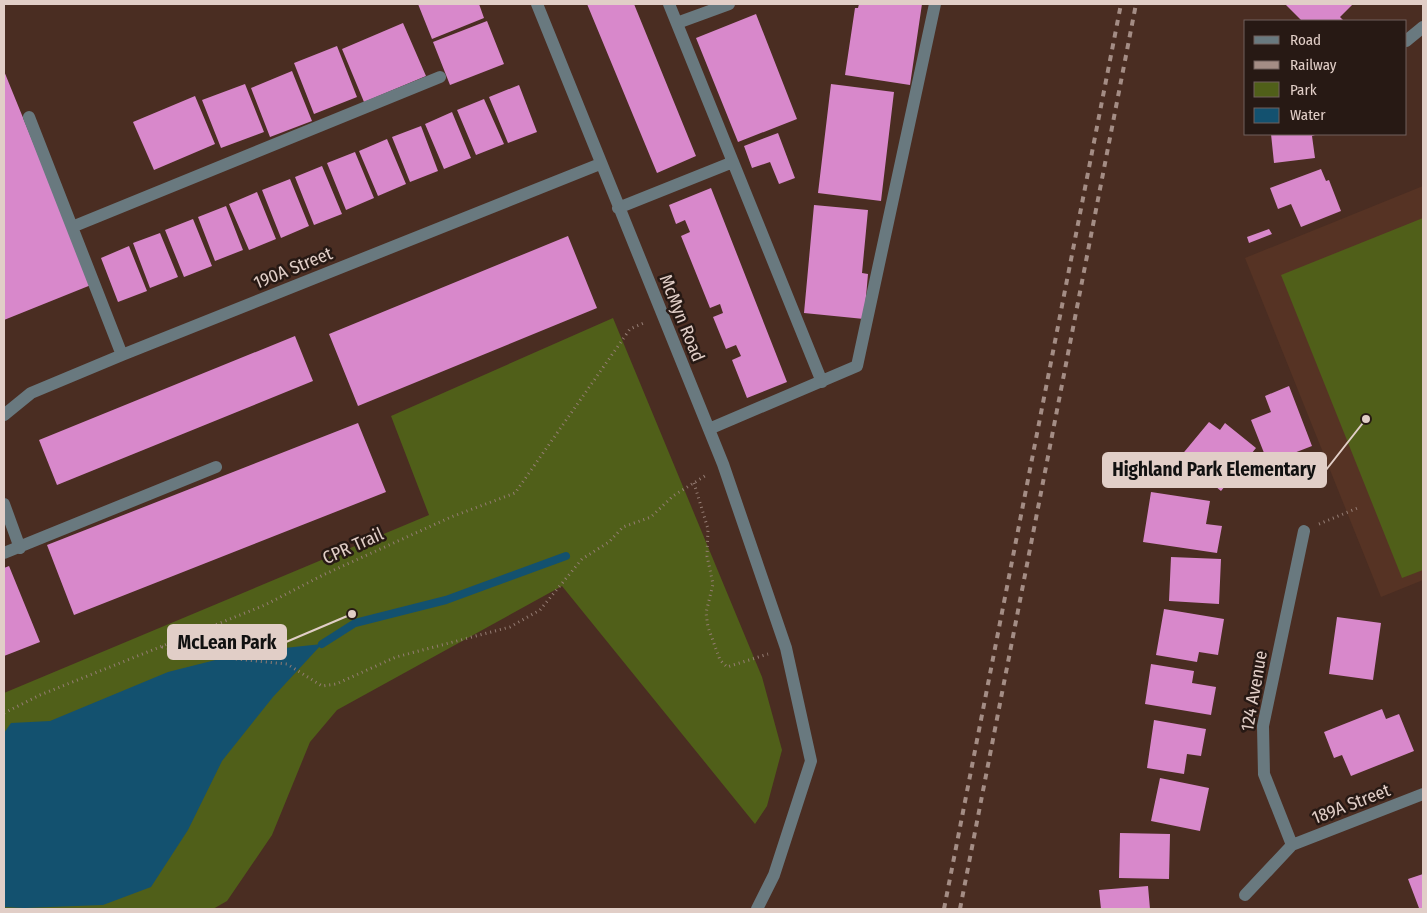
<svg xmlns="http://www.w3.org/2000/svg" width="1427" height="913" viewBox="0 0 1427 913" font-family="'Fira Sans Condensed',sans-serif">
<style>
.built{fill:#563324}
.green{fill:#505f19}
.water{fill:#13516f}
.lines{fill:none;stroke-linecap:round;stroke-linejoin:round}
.stream{stroke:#13516f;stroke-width:8}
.building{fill:#d888cb}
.path{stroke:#957d74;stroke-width:3;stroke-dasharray:1 4;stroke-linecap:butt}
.minor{stroke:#69797f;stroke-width:12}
.rail{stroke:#a48d85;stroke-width:4;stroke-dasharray:6 6;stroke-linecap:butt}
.labels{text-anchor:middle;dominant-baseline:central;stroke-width:5;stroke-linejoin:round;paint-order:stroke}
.street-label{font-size:18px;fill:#e1cec7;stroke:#271914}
.leader{fill:none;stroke:#e1cec7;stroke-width:2}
.callout-dot{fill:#e1cec7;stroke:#271914;stroke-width:2}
.callout{fill:#e1cec7;stroke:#e1cec7;stroke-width:2}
.callout-label{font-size:19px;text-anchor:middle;font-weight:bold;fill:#111}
</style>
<rect width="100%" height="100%" fill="#4a2d22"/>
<path class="built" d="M1423 186V580L1381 597 1245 258Z"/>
<path class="green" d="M1423 218V570L1402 578 1281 275Z
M613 318 762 677 782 750 767 806 755 824 562 586 337 710 310 742 272 835 227 901 213 909H4V693L429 515 391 416Z"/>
<path class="water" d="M322 644 273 697 222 761 188 830 151 887 103 905 24 908 4 907V733L11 723 50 721 168 672 247 652Z"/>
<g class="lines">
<path class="stream" d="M322 644 355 623 446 600 566 556"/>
</g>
<path class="building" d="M418 4H479L484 18 432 39Z
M587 4H634L696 156 657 173Z
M859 4H922L910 85 845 75 855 8H858Z
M1285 4H1353L1340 17 1344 21H1302Z
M756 14 797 119 738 142 696 38Z
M487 21 504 64 450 85 433 42Z
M403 23 426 76 364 102 342 49Z
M337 46 357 97 314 114 294 63Z
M4 71 91 285 4 320Z
M292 71 312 121 270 137 251 88Z
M245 84 264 132 221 148 202 100Z
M831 84 894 92 881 201 818 193Z
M519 85 537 132 508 143 489 97Z
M195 96 215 144 154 170 133 122Z
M484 99 504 144 476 155 457 110Z
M452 112 471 158 444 169 425 124Z
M421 126 438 171 410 182 392 137Z
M778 133 795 178 779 184 770 162 752 168 744 146Z
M1271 134H1318L1312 136 1315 158 1274 163Z
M387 139 406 184 378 196 359 151Z
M355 152 374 198 346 210 327 163Z
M322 166 342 214 314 225 295 177Z
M1321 169 1326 181 1329 180 1341 211 1301 227 1291 204 1278 209 1270 188Z
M290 179 309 226 281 238 262 190Z
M711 188 787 382 747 398 732 360 741 356 736 345 726 349 713 317 723 313 720 304 710 308 681 236 690 232 685 220 676 224 669 205Z
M257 192 276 239 249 250 229 204Z
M814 205 868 210 862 273 868 274 864 319 804 313Z
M226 206 243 250 215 261 198 217Z
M193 219 212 266 184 277 165 230Z
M1269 229 1272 234 1249 243 1247 237Z
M160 233 178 277 150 288 133 243Z
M568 236 597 308 358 406 329 334Z
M129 246 147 291 118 302 101 258Z
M295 336 313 381 57 485 39 440Z
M1289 386 1312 446 1268 463 1251 420 1271 412 1265 396Z
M1209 422 1220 430 1225 423 1256 448 1221 491 1180 457Z
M358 423 386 492 74 615 47 545Z
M1151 492 1210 501 1206 524 1222 526 1217 553 1143 542Z
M1171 557 1221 559 1219 604 1169 601Z
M9 566 40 642 4 656V568Z
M1164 609 1224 619 1218 655 1199 652 1197 662 1156 655Z
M1337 617 1381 623 1373 680 1329 674Z
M1151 664 1194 671 1192 683 1216 687 1211 715 1145 704Z
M1382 709 1386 719 1399 714 1414 751 1351 776 1342 755 1334 758 1324 732Z
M1154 720 1206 729 1201 756 1187 754 1184 774 1147 768Z
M1160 778 1209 788 1200 831 1151 821Z
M1120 833 1170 834 1169 879 1119 878Z
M1423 874V909H1415L1419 908 1408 879Z
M1148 886 1150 909H1101L1099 890Z"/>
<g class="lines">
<path class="path" d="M694 483 708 529 707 556 713 584 706 613 708 627 720 660 727 667 768 654
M1319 524 1360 507
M162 647 206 656 287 664 322 686 336 684 396 657 510 627 540 610 582 559 609 542 623 527 651 517 673 496 708 474
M4 713 40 695 265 605 323 575 451 517 515 493 630 329 646 322"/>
<path class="minor" d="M537 4 723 464 786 648 811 761 774 875 757 909
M669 4 822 382
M677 23 729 4
M1406 41 1423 27
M29 117 122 355
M618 208 733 162
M72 227 440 77
M4 415 31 393 122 355 600 164
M709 429 857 366 935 4
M4 504 20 548
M4 553 216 467
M1292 845 1423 794
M1245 895 1292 845 1264 774 1263 726 1304 531"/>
<path class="rail" d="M944 909 1121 4
M960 909 1136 4"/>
</g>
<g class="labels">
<g class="street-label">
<text transform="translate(293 268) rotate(-22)">190A Street</text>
<text transform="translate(682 318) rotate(68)">McMyn Road</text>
<text transform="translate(353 546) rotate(-24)">CPR Trail</text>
<text transform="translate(1254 691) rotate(-80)">124 Avenue</text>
<text transform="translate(1351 804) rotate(-21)">189A Street</text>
</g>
</g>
<path class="leader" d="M1366 419L1326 470M352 614L286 642"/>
<g class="callout-dot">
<circle cx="1366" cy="419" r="5"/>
<circle cx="352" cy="614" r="5"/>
</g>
<g class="callout">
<rect x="1103" y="453" width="223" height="34" rx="5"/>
<rect x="168" y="625" width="118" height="34" rx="5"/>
</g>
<g class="callout-label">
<text x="1214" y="476">Highland Park Elementary</text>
<text x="227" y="649">McLean Park</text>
</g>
<rect width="1427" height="913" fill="none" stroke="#e1cec7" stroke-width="10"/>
<rect x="1244" y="20" width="162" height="115" fill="#271914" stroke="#71615c"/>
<rect x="1254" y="36" width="25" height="8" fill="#69797f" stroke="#71615c"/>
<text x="1290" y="45" font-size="15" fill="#e1cec7">Road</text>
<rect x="1254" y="61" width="25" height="8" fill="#a48d85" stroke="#71615c"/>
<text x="1290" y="70" font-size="15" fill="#e1cec7">Railway</text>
<rect x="1254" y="82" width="25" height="15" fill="#505f19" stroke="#71615c"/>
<text x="1290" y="95" font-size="15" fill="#e1cec7">Park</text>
<rect x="1254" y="108" width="25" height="15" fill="#13516f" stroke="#71615c"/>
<text x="1290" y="120" font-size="15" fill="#e1cec7">Water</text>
</svg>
